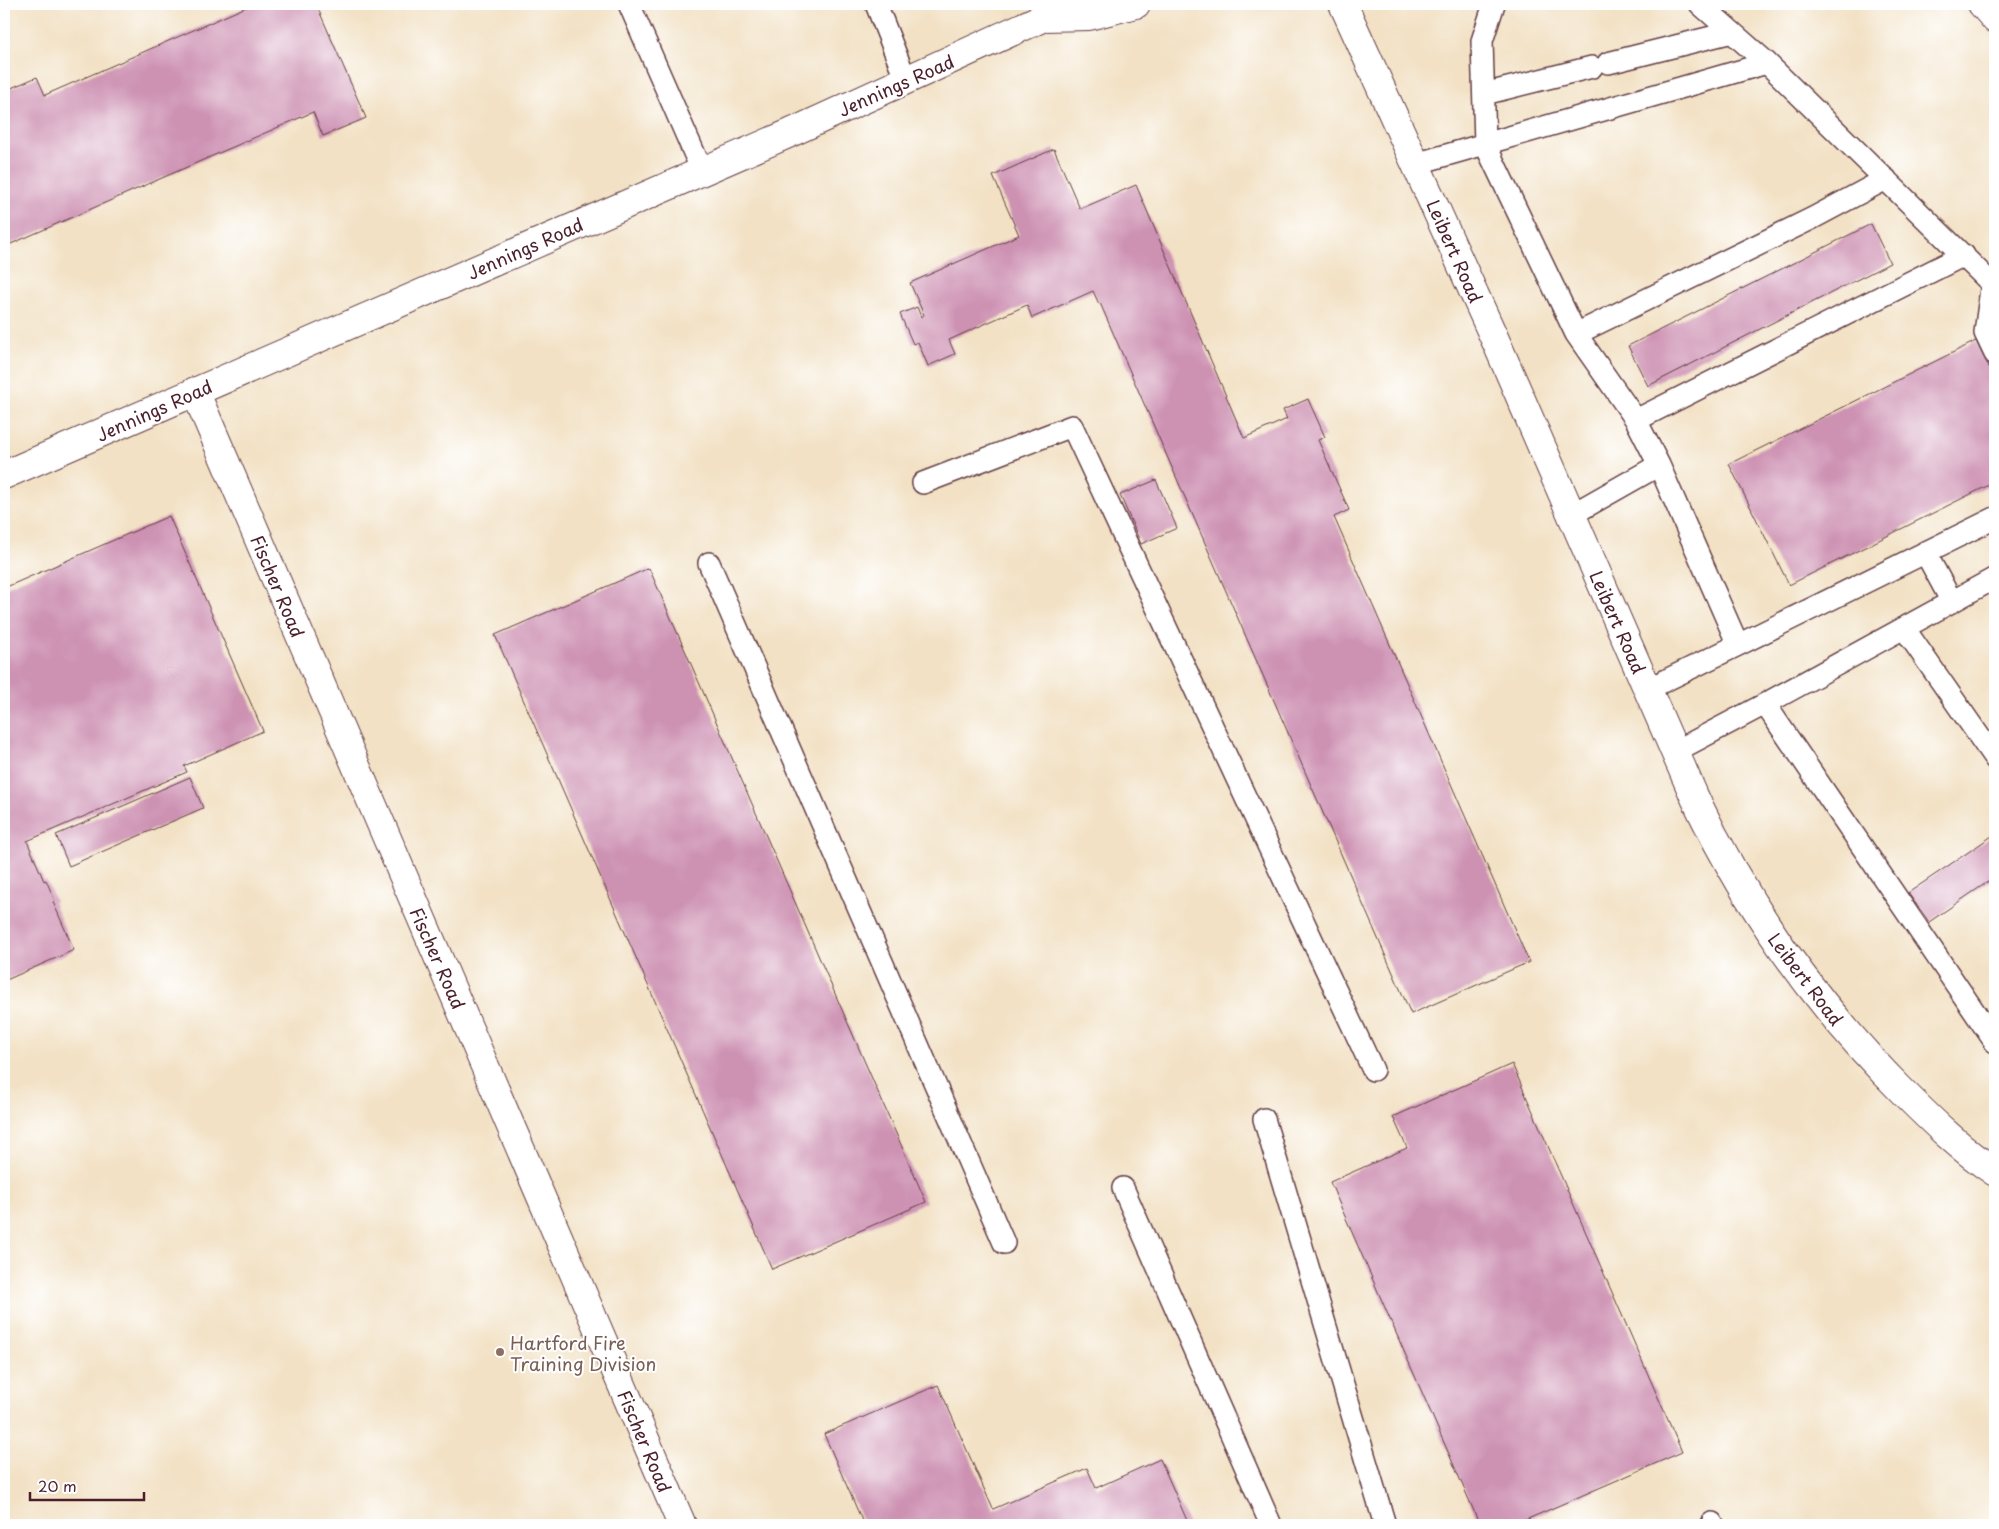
<svg xmlns="http://www.w3.org/2000/svg" width="1999" height="1529" viewBox="0 0 1999 1529" font-family="'Playpen Sans',sans-serif">
<style>
.building{fill:#cd91b2}
.lines{fill:none;stroke-linecap:round;stroke-linejoin:round}
.service-casing{stroke:#633c42;stroke-width:24}
.minor-casing{stroke:#633c42;stroke-width:30}
.motorway-casing{stroke:#633c42;stroke-width:30}
.service{stroke:#fff;stroke-width:21}
.minor{stroke:#fff;stroke-width:28}
.motorway{stroke:#fff;stroke-width:28}
.education-dot{fill:#8d6e63;stroke:#fff;stroke-width:2}
.labels{text-anchor:middle;dominant-baseline:central;stroke-width:4;stroke-linejoin:round;paint-order:stroke}
.street-label{font-size:18px;fill:#4a1f2b;stroke:#fff}
.education-label{font-size:18px;fill:#785e54;stroke:#fff;text-anchor:start}
</style>
<rect width="100%" height="100%" fill="#fff"/>
<filter id="ink" filterUnits="userSpaceOnUse"><feTurbulence type="fractalNoise" baseFrequency=".02" numOctaves="2"/><feDisplacementMap in="SourceGraphic" scale="10" xChannelSelector="R" yChannelSelector="G"/><feConvolveMatrix kernelMatrix="1 2 1 2 8 2 1 2 1" color-interpolation-filters="sRGB"/></filter>
<filter id="wash" filterUnits="userSpaceOnUse"><feTurbulence type="fractalNoise" baseFrequency=".0096" numOctaves="4" result="noise"/><feDisplacementMap in="SourceGraphic" scale="20" xChannelSelector="R" yChannelSelector="G"/><feGaussianBlur stdDeviation="1.12" result="paint"/><feColorMatrix in="noise" values="0 0 0 0 0 0 0 0 0 0 0 0 0 0 0 0 0 1.4 0 .05"/><feComposite in="paint" operator="in"/></filter>
<g filter="url(#wash)">
<rect width="100%" height="100%" fill="#f2e1c4"/>
<g id="blocks">
<path class="building" d="M253 4H316L366 118 323 136 313 112 4 247V91L37 77 45 95Z
M1054 149 1080 209 1136 185 1244 438 1287 419 1283 410 1308 399 1325 437 1318 440 1349 510 1334 517 1529 962 1411 1014 1100 303 1099 304 1093 291 1032 318 1027 305 949 340 955 354 928 366 918 342 913 344 900 314 917 307 921 317 924 315 910 283 1019 235 993 176Z
M1871 224 1890 263 1648 386 1628 346Z
M1976 341 1995 379V482L1789 585 1729 464Z
M1156 480 1177 528 1141 544 1120 495Z
M169 516 263 731 184 766 187 772 27 841 44 881 46 880 55 901 53 902 74 950 4 981V588Z
M649 568 926 1202 772 1269 495 635Z
M190 777 203 808 69 866 56 835Z
M1995 834V877L1929 922 1908 893Z
M1512 1064 1682 1452 1514 1525H1480L1330 1182 1407 1148 1393 1117Z
M938 1385 993 1509 1087 1468 1096 1488 1160 1459 1189 1525H864L824 1434Z"/>
</g>
</g>
<g filter="url(#ink)">
<use href="#blocks" fill-opacity="0" stroke="#633c42" stroke-width="1"/>
<g class="lines">
<g class="service-casing">
<path id="service" d="M629 4 702 171
M876 4 906 80
M1494 4 1482 41 1485 144 1767 63
M1700 4 1767 63 1995 287
M1608 63 1732 32
M1484 94 1592 67
M1415 164 1485 144 1576 334 1636 420 1659 465 1738 645 1648 689
M1992 282 1985 333 1995 354
M1576 334 1813 218 1886 179
M1636 420 1964 255
M923 483 1072 426 1373 1070
M1571 515 1659 465
M1925 552 1952 602
M709 563 1004 1243
M1904 628 1995 759
M1738 645 1995 518
M1765 704 1995 578
M1674 752 1765 704 1995 1042
M1264 1119 1385 1525
M1123 1188 1271 1525
M1712 1523 1713 1525"/>
</g>
<g class="minor-casing">
<path id="minor" d="M1343 4 1497 344 1695 798C1747 908 1817 1006 1904 1093 1932 1121 1962 1150 1995 1172
M195 391 682 1525
M4 475 788 134 1044 17 1089 16 1136 4"/>
</g>
<g class="motorway-casing">
<path id="motorway" d="M1982 4 1995 19"/>
</g>
<use href="#service" class="service"/>
<use href="#minor" class="minor"/>
<use href="#motorway" class="motorway"/>
</g>
</g>
<circle class="education-dot" cx="500" cy="1352" r="5"/>
<g class="labels">
<g class="street-label">
<text transform="translate(896 85) rotate(-24)">Jennings Road</text>
<text transform="translate(525 248) rotate(-24)">Jennings Road</text>
<text transform="translate(1455 251) rotate(66)">Leibert Road</text>
<text transform="translate(154 410) rotate(-24)">Jennings Road</text>
<text transform="translate(278 586) rotate(67)">Fischer Road</text>
<text transform="translate(1618 622) rotate(66)">Leibert Road</text>
<text transform="translate(438 958) rotate(66)">Fischer Road</text>
<text transform="translate(1806 979) rotate(53)">Leibert Road</text>
<text transform="translate(645 1441) rotate(67)">Fischer Road</text>
</g>
<g class="education-label">
<text x="510" y="1342">Hartford Fire<tspan x="510" dy="21">Training Division</tspan></text>
</g>
</g>
<rect width="1999" height="1529" fill="none" stroke="#fff" stroke-width="20"/>
<path d="M30 1492v8h114v-8" fill="none" stroke="#4a1f2b" stroke-width="2.5"/>
<text x="38" y="1492" font-size="15" fill="#4a1f2b" stroke="#ffffff" stroke-width="4" paint-order="stroke">20 m</text>
</svg>
